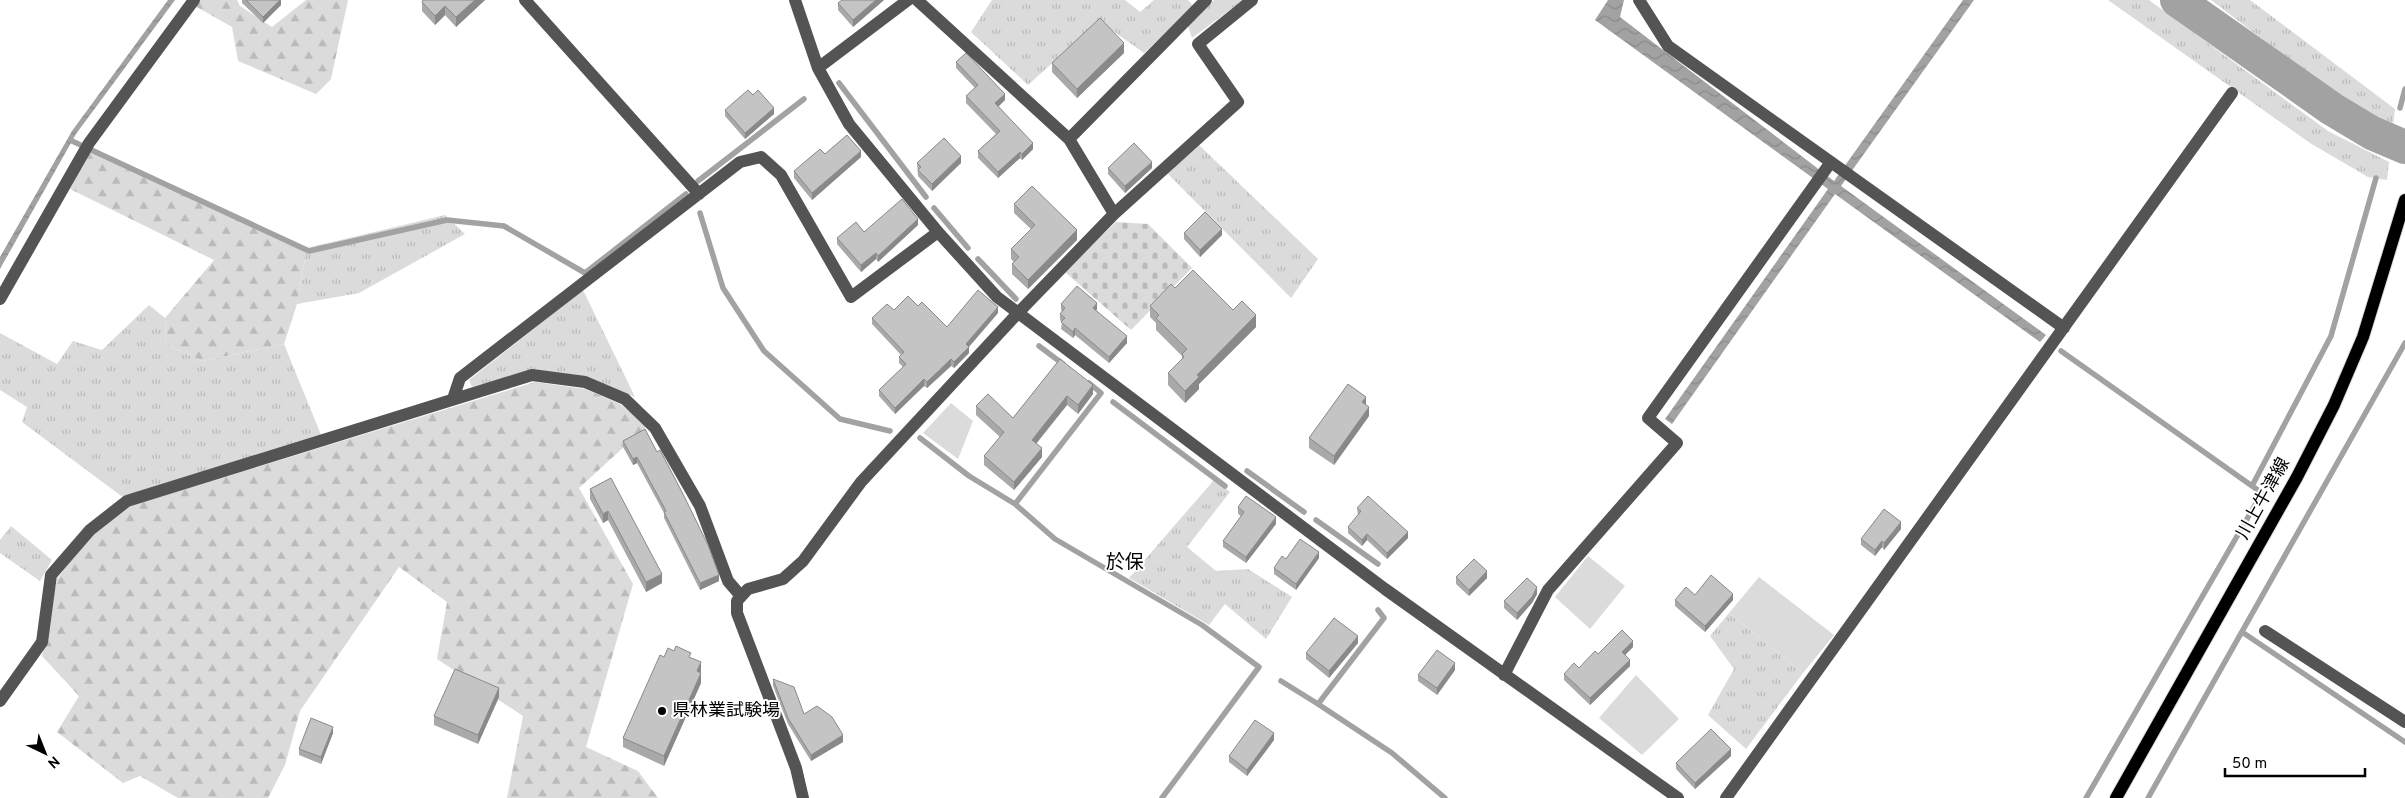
<svg xmlns="http://www.w3.org/2000/svg" width="2405" height="798" viewBox="0 0 2405 798" font-family="Overpass,'Noto Sans JP',sans-serif">
<style>
.grass{fill:url(#grass-tufts)}
.forest{fill:url(#forest-firs)}
.cemetery{fill:url(#cemetery-stones)}
.garden{fill:#dbdbdb}
.water{fill:url(#water-waves)}
.lines{fill:none;stroke-linecap:round;stroke-linejoin:round}
.stream{stroke:#a2a2a2;stroke-width:5.5}
.river{stroke:#a2a2a2;stroke-width:34}
.major-casing{stroke:#dbdbdb;stroke-width:14}
.minor{stroke:#545454;stroke-width:12}
.major{stroke:#000;stroke-width:12}
.wall{fill:#a9a9a9}
.shaded-wall{fill:#898989}
.building{fill:#c4c4c4;stroke:#898989}
.poi-dot{fill:#000;stroke:#fff;stroke-width:2}
.labels{text-anchor:middle;dominant-baseline:central;stroke-width:4;stroke-linejoin:round;paint-order:stroke}
.street-label{font-size:18px;fill:#000;stroke:#fff}
.poi-label{font-size:18px;fill:#000;stroke:#fff;text-anchor:start}
.neighbourhood-label{font-size:19px;fill:#000;stroke:#fff}
</style>
<defs>
<pattern id="grass-tufts" width="24" height="20" patternUnits="userSpaceOnUse" patternTransform="scale(1.25)"><rect width="24" height="20" fill="#dbdbdb"/><path d="M3 7l-1-3M5 7V3M7 7l1-3M15 17l-1-3M17 17v-4M19 17l1-3" fill="none" stroke="#bababa"/></pattern>
<pattern id="forest-firs" width="22" height="20" patternUnits="userSpaceOnUse" patternTransform="scale(1.25)"><rect width="22" height="20" fill="#dbdbdb"/><path d="M5 1l3.5 6h-7zM16 11l3.5 6h-7z" fill="#bababa"/></pattern>
<pattern id="cemetery-stones" width="16" height="16" patternUnits="userSpaceOnUse" patternTransform="scale(1.25)"><rect width="16" height="16" fill="#dbdbdb"/><path d="M2 7V4a2 2 0 0 1 4 0v3zM10 15v-3a2 2 0 0 1 4 0v3z" fill="#bababa"/></pattern>
<pattern id="water-waves" width="16" height="10" patternUnits="userSpaceOnUse" patternTransform="scale(1.25)"><rect width="16" height="10" fill="#a2a2a2"/><path d="M0 5q4-4 8 0t8 0" fill="none" stroke="#8a8a8a"/></pattern>
</defs>
<rect width="100%" height="100%" fill="#fff"/>
<path class="grass" d="M992 0H1125L1140 12 1154 0H1188L1194 7 1144 53 1099 21 1028 85 971 32Z
M1214 0H1243L1192 38 1188 26Z
M2108 0H2149L2328 131 2389 162 2387 180 2368 177 2310 143Z
M2211 0H2250L2395 109 2393 126 2355 110Z
M1199 145 1318 259 1291 298 1167 173Z
M445 215 465 234 359 293 297 304 307 248Z
M583 290 635 397 586 377 534 370 472 387 469 380Z
M149 305 165 318 166 344 202 361 284 344 321 435 124 498 22 422 27 407 0 390V333L57 364 73 341 102 350Z
M1214 480 1230 492 1187 547 1216 571 1248 569 1292 597 1266 639 1225 604 1209 625 1129 578Z
M11 526 52 560 40 581 0 553V540Z
M1729 613 1803 673 1746 749 1708 715 1734 669 1710 636Z"/>
<path class="forest" d="M200 0H237L240 6 272 27 306 0H348L331 79 316 94 238 61 232 27 195 6Z
M91 147 307 248 297 304 284 344 202 361 166 344 165 318 214 260 70 189Z
M535 382 585 389 620 404 647 426 579 488 633 584 586 747 638 771 658 798H507L523 716 437 659 447 602 399 567 300 711 285 765 268 798H178L140 776 123 783 57 732 79 696 42 656 57 579 92 532 127 507Z"/>
<path class="cemetery" d="M1116 222 1148 224 1192 268 1131 330 1065 272Z"/>
<path class="garden" d="M951 403 973 421 958 459 923 433Z
M1588 556 1625 586 1590 629 1555 597Z
M1759 577 1834 635 1803 673 1729 613Z
M1636 675 1679 719 1642 755 1599 718Z"/>
<path class="water" d="M168 0H175L76 134 0 269V257L72 131Z
M1608 0H1624L1620 17 1834 181 1963 0H1974L1841 186 2046 335 2040 342 1835 194 1672 424 1665 419 1828 189 1595 20Z"/>
<g class="lines">
<path class="stream" d="M839 83 926 197
M2400 108 2405 89
M72 141 309 251 447 220 504 226 585 273 686 194
M698 181 804 99
M934 208 968 248
M700 213 723 288 764 351 840 419 890 431
M978 259 1016 299
M1039 346 1063 364
M2061 351 2262 493 2086 798
M1113 402 1225 486
M920 438 969 476 1015 504 1055 539 1202 625 1259 667 1162 798
M1247 471 1304 512
M2252 486 2331 336 2376 178
M1015 504 1101 393 1089 383
M1316 520 1378 564
M1378 610 1384 618 1318 704 1392 753 1445 798
M2242 632 2405 742
M1281 681 1318 704
M2148 798 2405 343"/>
<path class="river" d="M2177 0 2332 109 2372 133 2405 147"/>
<g class="major-casing">
<path id="major" d="M2116 798 2297 477 2334 405 2363 337 2405 200"/>
</g>
<path class="minor" d="M525 0 699 194
M795 0 818 68 849 124 938 232 997 297 1385 589 1678 798
M1639 0 1668 46 2064 328
M818 68 908 0
M1069 139 1206 0
M1114 214 1238 102 1198 44 1252 0
M0 299 89 143 194 0
M453 399 460 378 740 162 761 157 781 175 851 297 938 232
M2265 631 2405 722
M1504 675 1548 590 1677 443 1648 418 1831 162
M0 701 42 642 51 575 90 530 127 501 532 375 585 382 625 399 655 428 700 506 728 581 740 595
M803 798 796 768 737 613V601L748 589 783 579 803 561 861 482 1017 314 1114 214 1069 139 917 0
M1726 798 2232 93"/>
<use href="#major" class="major"/>
</g>
<path class="wall" d="M242 0H281V5L263 23 242 3Z
M485 0 456 27 445 15 435 25 422 11V2Z
M842 0H884L853 27 838 10V3Z
M1124 53 1077 98 1052 72V63Z
M956 62 1005 100 998 106 1033 149 1022 160 1020 158 998 178 978 158V151L996 134 966 103V96L975 88 956 68Z
M753 95 774 114 745 139 725 116V110Z
M825 154 861 157 812 200 794 178V171Z
M917 163H961L932 191 918 176Z
M1108 168H1152L1125 193 1108 174Z
M1014 204 1077 240 1028 289 1012 274V264L1014 262 1011 259V249L1031 229 1014 213Z
M918 225 878 262 876 259 861 272 837 244V238L864 232Z
M1184 233 1222 235 1200 257 1184 239Z
M1175 288 1233 310 1256 327 1199 384V389L1185 403 1168 385V373L1182 359V356L1156 330V323L1150 317V306Z
M1061 304 1097 309 1096 310 1127 343 1109 363 1075 335 1073 338 1061 329 1062 322 1060 320V314L1062 311 1061 310Z
M918 306 947 327 998 313 969 347V353L954 368 951 366 927 388 924 386 895 414 879 396V390L903 367 899 363V357L901 355 872 324V318L894 310Z
M1060 359 1093 394 1078 414 1067 405 1036 443 1042 457 1014 490 984 465V456L1000 437 976 415V406L1013 418Z
M1369 416 1334 465 1309 448V438Z
M645 429 719 581 700 590 664 518V513L637 463 633 465 623 447V441Z
M611 478 662 583 646 592 608 520 603 523 590 499V489Z
M1238 507 1276 524 1246 563 1223 547V541L1241 516 1238 514Z
M1357 508 1408 538 1387 559 1367 540 1362 546 1348 533V527L1358 515Z
M1901 529 1884 550 1882 547 1875 556 1861 545V539Z
M1319 558 1296 590 1274 574V568L1286 559Z
M1456 577 1487 578 1469 596 1456 584Z
M1537 594 1532 603 1517 620 1504 608V601Z
M1695 595 1733 600 1705 632 1675 606V600Z
M1358 643 1329 678 1306 659V653Z
M1633 647 1625 655 1630 666 1590 705 1564 680V674L1579 668 1598 654Z
M664 657 691 658 701 672V683L664 766 623 747V738Z
M1455 670 1437 695 1418 681V675Z
M773 679 804 714 843 742 811 761 788 724 773 686Z
M499 697 478 744 434 725V716Z
M333 733 321 764 299 755V749Z
M1274 740 1247 776 1229 762V756Z
M1731 756 1695 789 1676 769V763Z"/>
<path class="shaded-wall" d="M280 0H281V5L263 23V17Z
M475 0H485L456 27V17Z
M876 0H884L853 27V20Z
M445 6V15L435 25V16Z
M1124 43V53L1077 98V89Z
M1005 94V100L995 110V103Z
M774 108V114L745 139V133Z
M1033 143V149L1022 160V154Z
M861 151V157L812 200V193Z
M1020 152V158L998 178V172Z
M961 156V163L932 191V184Z
M1152 162V168L1125 193V186Z
M918 219V225L878 262V256Z
M1222 229V235L1200 257V250Z
M1077 230V240L1028 289V280Z
M876 253V259L861 272V265Z
M1097 303V309L1093 314V308Z
M998 307V313L966 350V344Z
M1256 315V327L1199 384V389L1185 403V391L1197 375Z
M1075 328V335L1073 338V332Z
M1127 336V343L1109 363V357Z
M969 347V353L954 368V362Z
M951 359V366L927 388V382Z
M924 379V386L895 414V408Z
M1093 385V394L1078 414V405Z
M1067 396V405L1032 449V440Z
M1366 397V406L1362 402Z
M1369 407V416L1334 465V456Z
M1042 448V457L1014 490V482Z
M637 457V463L633 465V459Z
M608 511V520L603 523V514Z
M1276 517V524L1246 563V557Z
M1901 522V529L1884 550V543Z
M1408 532V538L1387 559V553Z
M1367 534V540L1362 546V540Z
M1882 541V547L1875 556V550Z
M1319 552V558L1296 590V584Z
M1487 571V578L1469 596V590Z
M662 574V583L646 592V582Z
M719 575V581L700 590V583Z
M1537 587V594L1532 603 1517 620V613Z
M1733 594V600L1705 632V626Z
M1358 636V643L1329 678V671Z
M1633 641V647L1622 658V652Z
M1630 660V666L1590 705V698Z
M701 662V672L697 681V671Z
M1455 663V670L1437 695V688Z
M701 673V683L664 766V756Z
M499 688V697L478 744V735Z
M333 727V733L321 764V757Z
M1274 733V740L1247 776V770Z
M843 735V742L811 761V755Z
M1731 749V756L1695 789V783Z"/>
<path class="building" d="M246 0H280L263 17Z
M423 0H475L456 17 445 6 435 16 422 2Z
M842 0H876L853 20 838 3Z
M1100 18 1124 43 1077 89 1052 63Z
M966 53 1005 94 995 103 1033 143 1022 154 1020 152 998 172 978 151 1000 131 966 96 978 85 956 62Z
M748 90 753 95 758 90 774 108 745 133 725 110Z
M847 135 861 151 812 193 794 171 820 149 825 154Z
M944 138 961 156 932 184 918 170 921 167 917 163Z
M1134 143 1152 162 1125 186 1108 168Z
M1032 186 1077 230 1028 280 1012 264 1019 257 1011 249 1035 225 1014 204Z
M902 199 918 219 878 256 876 253 861 265 837 238 856 222 864 232Z
M1205 212 1222 229 1200 250 1184 233Z
M1193 270 1233 310 1242 301 1256 315 1197 375 1199 377 1185 391 1168 373 1184 357 1182 354 1187 349 1156 318 1159 315 1150 306 1171 284 1175 288Z
M1077 286 1097 303 1093 308 1127 336 1109 357 1075 328 1073 332 1061 322 1065 318 1060 314 1065 308 1061 304Z
M978 290 998 307 966 344 969 347 954 362 951 359 927 382 924 379 895 408 879 390 906 364 899 357 904 352 872 318 887 304 894 310 908 296 918 306 922 302 947 327Z
M1060 359 1093 385 1078 405 1067 396 1032 440 1042 448 1014 482 984 456 1004 432 976 406 988 394 1013 418Z
M1348 384 1366 397 1362 402 1369 407 1334 456 1309 438Z
M645 429 657 452 660 450 683 494 708 545 719 575 700 583 664 512 666 511 637 457 633 459 623 441Z
M611 478 662 574 646 582 608 511 603 514 590 489Z
M1246 496 1276 517 1246 557 1223 541 1244 512 1238 507Z
M1368 496 1408 532 1387 553 1367 534 1362 540 1348 527 1361 511 1357 508Z
M1884 509 1901 522 1884 543 1882 541 1875 550 1861 539Z
M1300 539 1319 552 1296 584 1274 568 1282 556 1286 559Z
M1474 559 1487 571 1469 590 1456 577Z
M1711 575 1733 594 1705 626 1675 600 1686 587 1695 595Z
M1527 578 1537 587 1532 597 1517 613 1504 601Z
M1334 618 1358 636 1329 671 1306 653Z
M1622 630 1633 641 1622 652 1630 660 1590 698 1564 674 1574 663 1579 668 1595 651 1598 654Z
M676 646 691 653 689 657 701 662 697 671 701 673 664 756 623 738 660 655 664 657 668 648 674 651Z
M1437 650 1455 663 1437 688 1418 675Z
M455 669 499 688 478 735 434 716Z
M773 679 794 687 804 714 817 706 832 717 843 735 811 755 788 718Z
M311 718 333 727 321 757 299 749Z
M1255 720 1274 733 1247 770 1229 756Z
M1711 729 1731 749 1695 783 1676 763Z"/>
<circle class="poi-dot" cx="662" cy="711" r="5"/>
<g class="labels">
<g class="street-label">
<text transform="translate(2264 499) rotate(-61)">川上牛津線</text>
</g>
<g class="poi-label">
<text x="672" y="711">県林業試験場</text>
</g>
<g class="neighbourhood-label">
<text x="1125" y="563">於保</text>
</g>
</g>
<g transform="translate(45 753) rotate(137)" stroke="#ffffff" stroke-width="4" paint-order="stroke">
<path d="M0-4L9 19L0 12L-9 19Z" fill="#000000"/>
<text y="-8" font-size="14" font-weight="bold" text-anchor="middle" fill="#000000">N</text>
</g>
<path d="M2225 768v8h140v-8" fill="none" stroke="#000000" stroke-width="2.5"/>
<text x="2232" y="768" font-size="15" fill="#000000" stroke="#ffffff" stroke-width="4" paint-order="stroke">50 m</text>
</svg>
